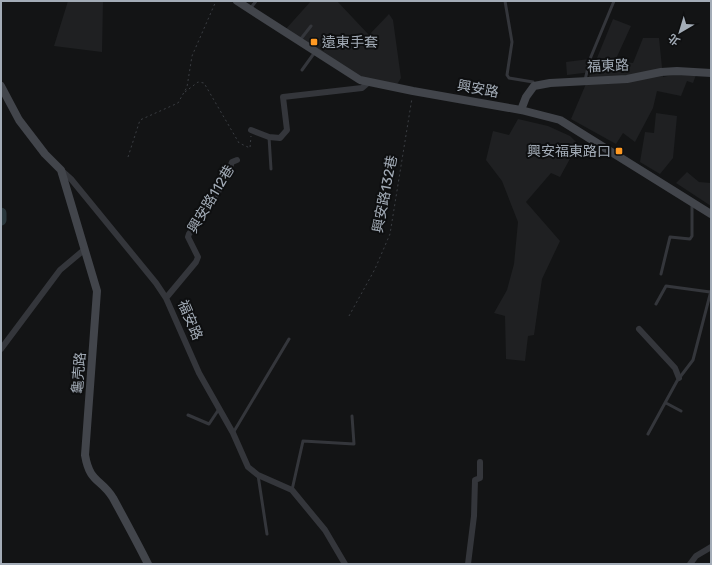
<svg xmlns="http://www.w3.org/2000/svg" width="712" height="565" viewBox="0 0 712 565" font-family="Rubik,'Noto Sans TC',sans-serif">
<style>
.built{fill:#1f2022}
.lines{fill:none;stroke-linecap:round;stroke-linejoin:round}
.river{stroke:#28353a;stroke-width:11}
.path{stroke:#3a3d42;stroke-width:1;stroke-dasharray:2 3;stroke-linecap:butt}
.lane{stroke:#34363b;stroke-width:3}
.street{stroke:#34363b;stroke-width:6}
.secondary{stroke:#42454b;stroke-width:8}
.poi-dot{fill:#f92;stroke:#0e0f10;stroke-width:1.5}
.labels{text-anchor:middle;dominant-baseline:central;stroke-width:4;stroke-linejoin:round;paint-order:stroke}
.poi-label{font-size:14px;fill:#a3acb7;stroke:#0e0f10;text-anchor:start}
.street-label{font-size:14px;fill:#a3acb7;stroke:#0e0f10}
</style>
<rect width="100%" height="100%" fill="#131415"/>
<path class="built" d="M68 1H103L102 52 54 46Z
M311 1H337L369 35 389 14 393 20 401 78 396 86 358 76 285 30Z
M613 19 631 26 615 61 633 63 643 38H659L663 77 677 74 696 75 693 83 687 81 681 96 657 91 653 108 635 142 623 133 616 144 571 119 591 72 567 75 566 62 597 58Z
M656 113 677 116 673 158 660 174 640 162 645 132 654 133Z
M518 119 548 126 570 136 578 144 560 177 551 173 526 202 560 241 542 279 534 335 528 336 525 361 506 359 505 316 494 313 507 290 514 264 518 222 502 181 486 160 493 131 509 135Z
M687 172 699 182 711 183V206L676 183Z"/>
<g class="lines">
<path class="river" d="M1 213V220"/>
<path class="path" d="M185 92 198 82 204 83 239 143 250 148 251 136
M128 157 140 120 178 103 187 87 192 56 216 1
M349 316 375 269 390 234 412 98"/>
<path class="lane" d="M505 1 512 42 507 75 509 78 533 82 534 86
M250 9 256 1
M300 40 311 26
M302 70 315 52
M585 80 590 59 614 1
M269 137 271 169
M661 274 670 237 690 239 692 236V204
M656 304 666 286 710 292
M666 403 681 411
M188 415 209 424 219 409
M233 433 289 339
M648 434 677 381 693 360 711 291
M258 475 267 534
M292 490 303 441 354 444 352 416"/>
<path class="street" d="M251 130 269 137 280 138 287 130 283 97 362 88 369 82
M61 170 71 179 156 283 166 298 199 373 233 433 248 467 258 475 292 490 325 530 345 564
M166 298 196 262 198 257 188 237 189 234 224 183 232 162 237 160
M639 329 675 368 679 378
M1 349 60 270 85 249
M468 564 474 516 475 480 480 478V462
M690 564 696 556 711 547"/>
<path class="secondary" d="M237 1 360 80 413 91 521 110 560 120 711 214
M1 86 19 120 45 154 61 170 97 291 85 455C90 484 101 478 113 498 125 520 137 542 148 564
M521 110 526 97 534 86 550 83 627 79 661 72 677 71 711 73"/>
</g>
<g class="poi-dot">
<rect x="310" y="38" width="8" height="8" rx="2"/>
<rect x="615" y="147" width="8" height="8" rx="2"/>
</g>
<g class="labels">
<g class="poi-label">
<text x="322" y="42">遠東手套</text>
<text x="611" y="151" text-anchor="end">興安福東路口</text>
</g>
<g class="street-label">
<text transform="translate(608 66) rotate(-3)">福東路</text>
<text transform="translate(478 89) rotate(10)">興安路</text>
<text transform="translate(385 194) rotate(-79)">興安路132巷</text>
<text transform="translate(211 199) rotate(-59)">興安路112巷</text>
<text transform="translate(190 320) rotate(67)">福安路</text>
<text transform="translate(79 373) rotate(-85)">龜壳路</text>
</g>
</g>
<rect width="712" height="565" fill="none" stroke="#a3acb7" stroke-width="4"/>
<g transform="translate(680 32) rotate(218)" stroke="#0e0f10" stroke-width="3" paint-order="stroke">
<path d="M0-3L7 15L0 10L-7 15Z" fill="#a3acb7"/>
<text y="-6" font-size="11" font-weight="bold" text-anchor="middle" fill="#a3acb7">北</text>
</g>
</svg>
